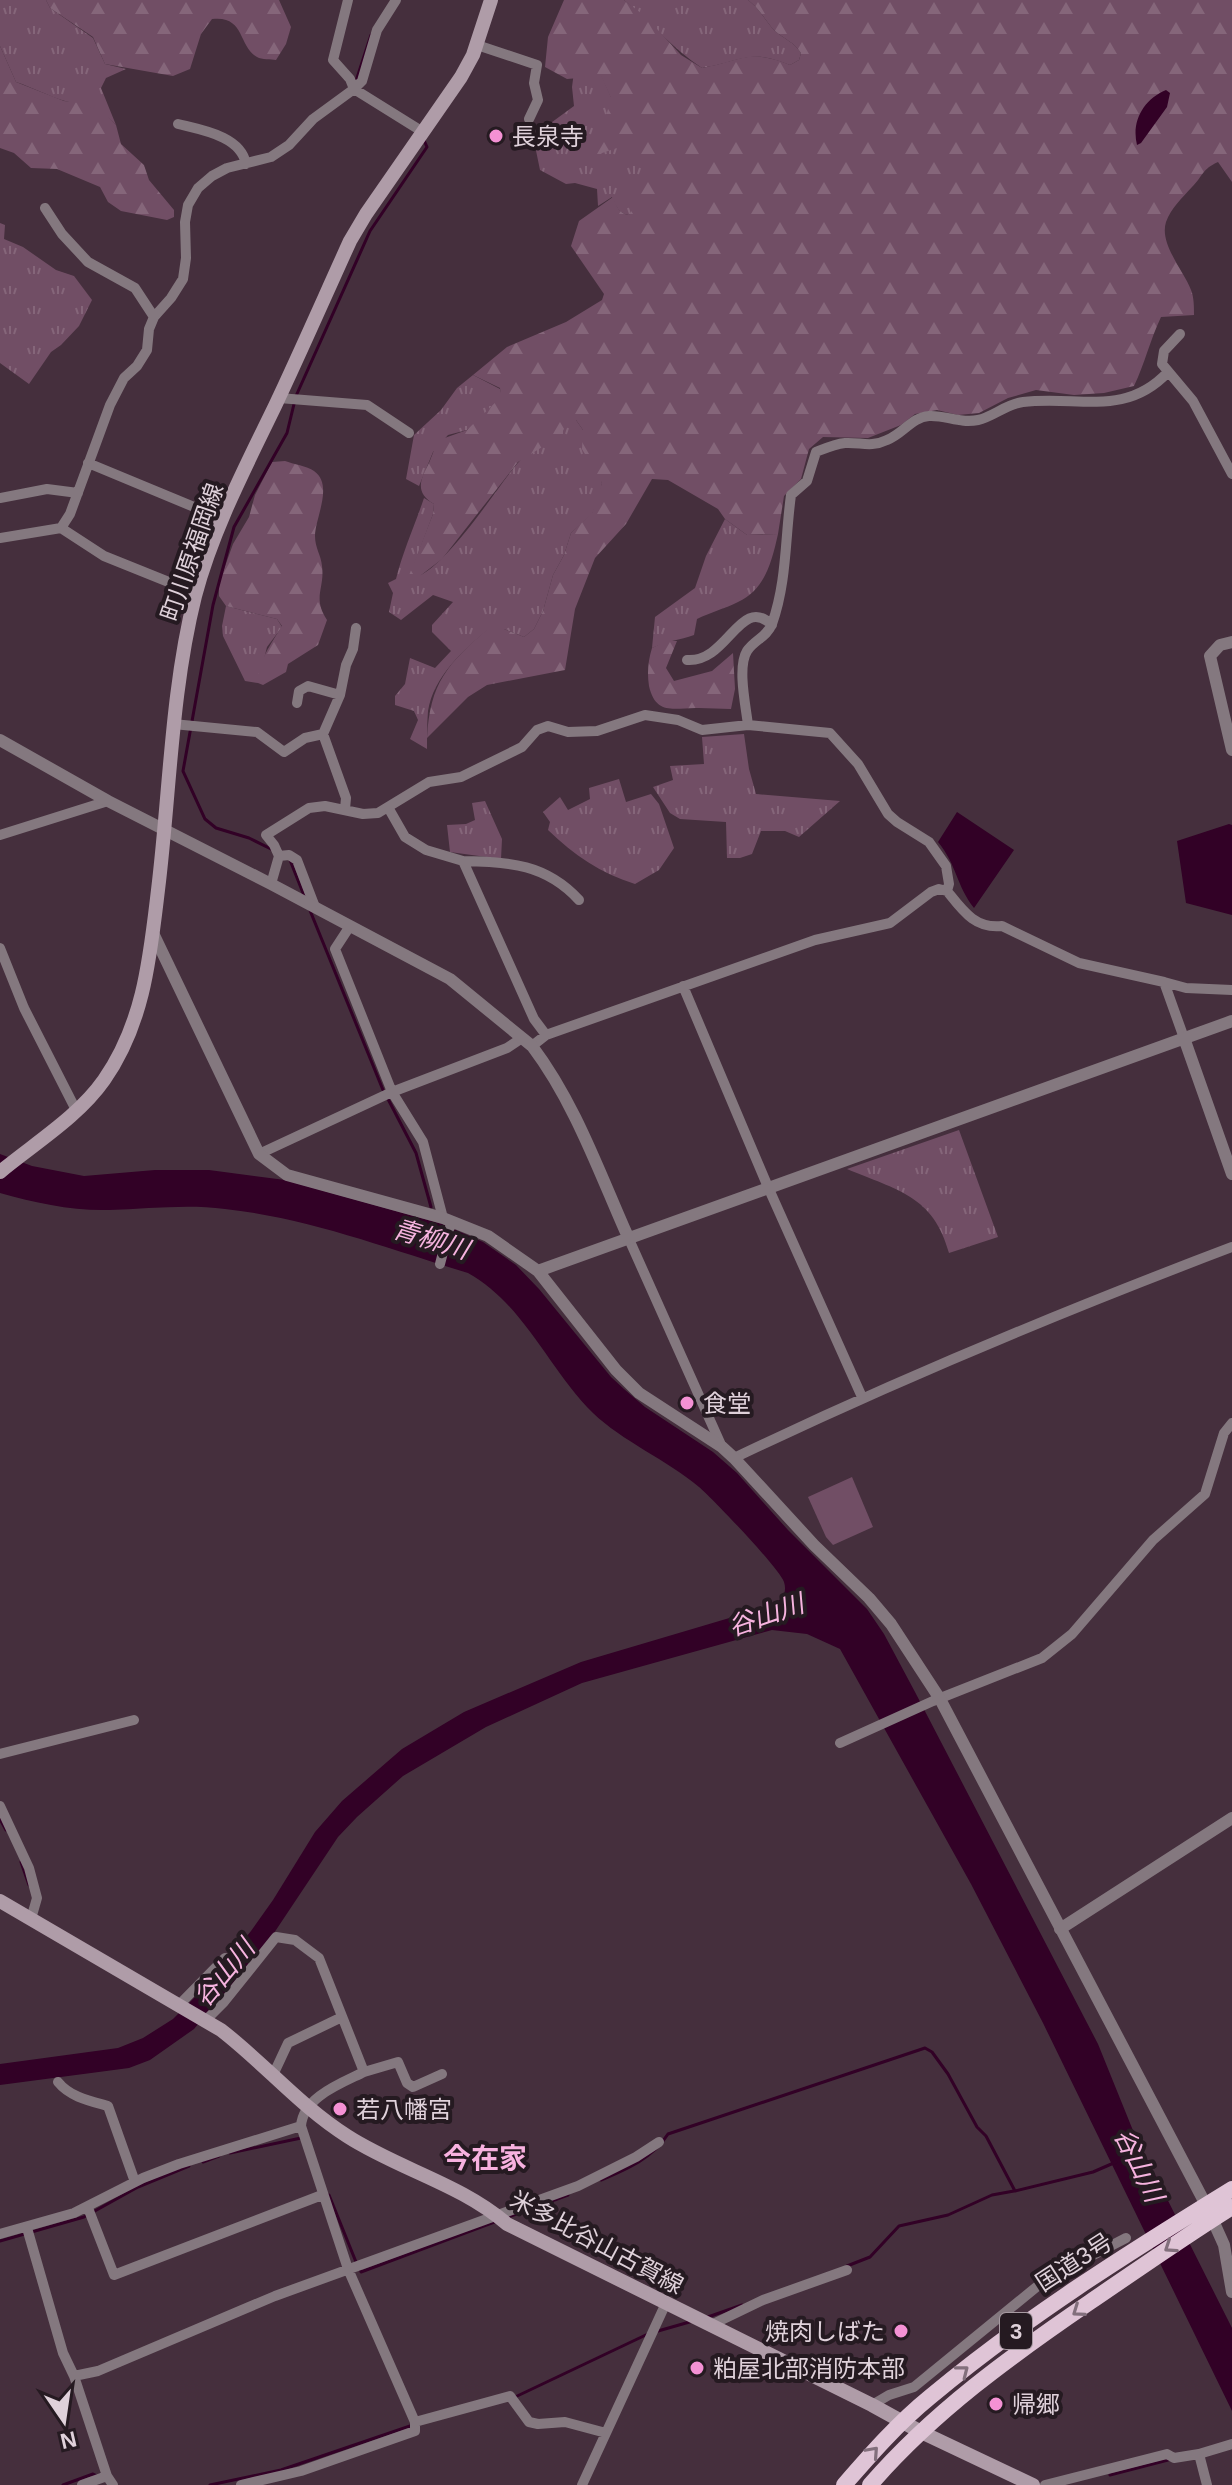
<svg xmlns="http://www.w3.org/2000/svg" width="1232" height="2485" viewBox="0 0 1232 2485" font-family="Helvetica,'Noto Sans JP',sans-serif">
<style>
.grass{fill:url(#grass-tufts)}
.forest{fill:url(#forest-firs)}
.pitch{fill:#714e65}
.water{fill:#320126}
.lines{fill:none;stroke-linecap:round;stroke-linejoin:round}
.stream{stroke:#320126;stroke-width:3}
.minor{stroke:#84787f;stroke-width:10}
.tertiary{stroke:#84787f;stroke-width:12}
.secondary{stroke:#af9ca8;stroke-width:14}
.trunk{stroke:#dfc4d6;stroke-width:16}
.oneway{stroke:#826f7c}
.poi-dot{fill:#f491d4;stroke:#251a21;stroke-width:3}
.labels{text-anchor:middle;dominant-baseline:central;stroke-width:8;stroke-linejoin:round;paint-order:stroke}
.shield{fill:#251a21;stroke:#a79aa2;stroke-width:2}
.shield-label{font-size:22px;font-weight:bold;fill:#dfd1da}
.poi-label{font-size:24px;fill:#dfd1da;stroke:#251a21;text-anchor:start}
.street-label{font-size:24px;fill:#dfd1da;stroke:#251a21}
.water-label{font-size:26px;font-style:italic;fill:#f6b3df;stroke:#251a21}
.quarter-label{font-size:28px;font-weight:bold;fill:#f7b1df;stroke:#251a21}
</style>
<defs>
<pattern id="grass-tufts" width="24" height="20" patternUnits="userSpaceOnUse" patternTransform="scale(2)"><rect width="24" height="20" fill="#714e65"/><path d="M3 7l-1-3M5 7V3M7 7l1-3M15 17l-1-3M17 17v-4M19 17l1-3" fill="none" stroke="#85667a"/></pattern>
<pattern id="forest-firs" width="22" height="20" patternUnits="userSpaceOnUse" patternTransform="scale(2)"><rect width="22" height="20" fill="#714e65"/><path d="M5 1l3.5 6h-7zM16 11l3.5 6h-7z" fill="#85667a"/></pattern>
</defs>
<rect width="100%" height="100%" fill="#452f3d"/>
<path class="grass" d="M0 0H46L50 8 93 38 105 64 126 69 106 78 101 88 116 125C98 107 88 107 65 101 48 96 32 87 16 82L0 46Z
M624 0H748C762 11 765 21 775 31 784 39 794 42 801 53L799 60 790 65C750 48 740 62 702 68 673 49 651 22 624 0Z
M599 70 629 138 664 166C663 185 646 205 629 215 619 214 616 206 612 197L598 206 597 189 575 183 566 184 540 170 533 136 574 106 572 87 574 72Z
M0 223 5 225 4 239 23 247 56 270 74 276 92 300 79 326 61 345 51 352 29 384 0 363Z
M473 375 500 389 502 397 477 422 467 430 448 435 433 452 419 486 406 479 414 435 441 410 457 388Z
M568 420H576L583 430 602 483 599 497 592 514 571 533 564 555 553 575 543 611 534 629 524 637 504 629H489C464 649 433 677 428 711 427 723 427 737 427 749L410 739 418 720 414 711 395 705V696L405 684 410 658 435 668 451 651 432 632V625L453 602 433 595 401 620 389 612 393 593 388 583 396 579C403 551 415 525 424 498L434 504 433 514 409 578C439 580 497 487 517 464 531 447 552 434 568 420Z
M725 519 747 535 778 534C772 561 765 590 738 602 724 609 711 612 697 619L694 635C680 640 666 641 652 648L655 617 695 588 706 556Z
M226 606 277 619 282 627 267 647 258 683 245 681 223 636 222 626Z
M744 734 749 769 756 794 840 801 799 837 785 831H761L752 854 740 858H727L726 822 680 819 670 813 653 787 673 780 670 766 704 764 702 737Z
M619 779 626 802 651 794 659 804 674 848 659 870 635 884C600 873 574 855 548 830L550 822 543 812 560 797 568 810 590 799 589 788Z
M485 801 502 839 501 859 450 852 447 825 466 824 475 820 472 803Z
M959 1130 998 1237 949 1253C934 1196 897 1190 847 1169Z"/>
<path class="forest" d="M46 0H279L291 27 286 44 276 60C271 59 262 60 257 57 238 46 245 15 212 19L201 34 190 69 173 76 105 64 93 37 50 8Z
M564 0H624L646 17 681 55 702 68C742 61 748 48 790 65L799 60 801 53C794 42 784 39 775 31 765 21 762 11 748 0H1232V182L1218 162C1202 169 1203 176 1192 187 1182 198 1171 208 1166 222 1159 244 1184 271 1191 290 1194 297 1194 307 1194 315L1161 317C1150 340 1145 363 1134 386L1104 393 1074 395 1036 390 1008 398 979 413 958 415 937 410 915 414 901 425 868 438 823 437 809 449 801 479 784 496 778 534 747 535 725 519 718 509 668 480 652 479 626 524 595 558 575 609 565 670 487 685 468 697 427 738C430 683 447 664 489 628L504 629 524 637 534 629 543 611 553 575 564 555 571 533 592 513 602 483 582 449 583 430 576 420H569L560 436 518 462 442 559 416 579 408 578 433 514 434 504C416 493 419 482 428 465 432 457 434 448 439 440L467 430 501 397 500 388 473 375 507 347 566 322 602 300 604 294 571 246 579 221 613 197C616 205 619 214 629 215L633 209 626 193 628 181 655 180 660 175 657 170 645 167 626 145 602 153 598 157 589 156 601 135 611 98 601 76 567 79 545 67 548 37Z
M0 46 16 82 64 101 80 103 103 112 116 125 121 144 144 165 149 180 174 210V217L167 220 121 211 108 202 100 187 57 169 31 168 14 153 0 148Z
M285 461C293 464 307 466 314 471 334 485 315 518 315 536 315 548 321 555 322 566 325 589 312 597 327 620L318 645 288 664 286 672 263 685 258 683C258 661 271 644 282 626L277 619 226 606 219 596V583L233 544 249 517 255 495 272 462Z
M666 641H677L666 668 674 681 712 671 733 653 735 689 731 709C720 709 710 708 699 708 676 707 656 717 649 686 647 673 648 661 652 648Z"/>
<path class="pitch" d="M852 1477 873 1527 833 1545 826 1537 808 1497Z"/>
<path class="water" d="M1166 90 1170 93 1167 107 1141 143 1137 145C1131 121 1144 99 1166 90Z
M957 812 1014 850 974 908C956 885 957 865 938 842Z
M1229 824 1232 825V915L1186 903 1177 841Z
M0 1154 32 1166 84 1176 155 1170H209L285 1180 442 1224 483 1242 516 1265 539 1289 611 1377 624 1389 645 1407 713 1452 737 1473 788 1530 867 1609 884 1634 915 1692 1098 2044 1134 2133 1232 2328V2411L1043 2023 971 1884 840 1649 807 1634 772 1630 582 1683 486 1727 403 1776 357 1817 338 1837 270 1939 194 2029 150 2060 129 2068 0 2085V2064L118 2048 143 2038 173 2019 209 1983 251 1931 273 1900 315 1832 342 1801 402 1749 464 1712 581 1662 770 1606C780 1601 788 1595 784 1582 779 1568 713 1499 699 1487 667 1460 622 1441 593 1413 549 1370 524 1304 468 1273 389 1249 308 1218 225 1209 186 1204 148 1209 109 1210 72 1211 36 1203 0 1193Z"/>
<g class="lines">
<path class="stream" d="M356 81 371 35
M296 396 370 231 427 147 423 138
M273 850 249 838 216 828 205 819 183 771 213 605 234 527 287 433 294 404
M290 860 305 898
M309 908 383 1090
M388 1099 416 1153 431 1207
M0 1819 6 1830
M21 1862 29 1885
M230 2153 301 2138
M203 2162 219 2156
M601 2180C627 2169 653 2158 668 2134L925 2048 932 2052 948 2074 977 2127 986 2136 1015 2191 1093 2172 1116 2162
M329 2195 356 2262
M508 2217 568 2195
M0 2241 84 2217 138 2187 189 2166
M847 2266 870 2257 899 2226 948 2215 992 2195 1014 2191
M360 2268 361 2272 497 2221
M708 2317 742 2305
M658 2331 693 2321
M513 2398 650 2333
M1110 2475 1168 2460
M63 2485 93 2474 97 2476
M210 2485 281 2470 413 2425"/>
<path class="minor" d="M348 0 333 60 350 79 354 89 423 132
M477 45 537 65 534 83 538 100 529 119
M178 124C202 130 241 136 246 164
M45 208 62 234 88 262 135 288 154 317
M1180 334 1164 351 1162 364 1193 401 1232 474
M279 398 367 405 409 433
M88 463 223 519
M0 498 47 489 78 493
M61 528 70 514 110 405 124 378 137 366 147 350 149 329 154 317 171 298 183 279 186 258 185 222 188 205 198 188 212 176 227 168 271 157 289 145 313 119 354 89 362 81 377 30 396 0
M0 538 61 528 104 556 196 593
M687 660C728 663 740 594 772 625
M297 703 299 691 308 686 340 695
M173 724 257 732 284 752 305 738 323 734 346 798 345 809
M748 725C746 707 737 667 747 651 754 640 767 637 772 624 787 582 785 538 791 495L807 481 816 452C826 448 835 444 845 443 861 442 870 448 887 440 903 434 912 417 929 416 946 415 960 424 978 420 993 417 1006 404 1023 402 1077 395 1125 418 1168 372
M323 734 340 695 346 665 353 649 356 628
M389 809 405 837 426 850 463 861 534 1019 546 1035
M0 835 108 801
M463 861C510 862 546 864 579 900
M271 884 279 856
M315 907 297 860 289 855 279 856 274 845 266 835 309 808 325 806 363 814 378 813 429 782 461 777 514 751 522 747 537 730 548 726 568 732 597 731 645 715 678 720 702 730 748 725 830 733 858 764 888 814 897 822 929 842 946 866 949 884 947 891C963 911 975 929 1002 926L1079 963 1164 982 1184 1038
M350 926 335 949 392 1092 423 1142 443 1218
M0 948 24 1008 76 1110
M1164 982 1186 988 1232 990
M683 986 768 1187 862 1397
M532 1046 546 1035 815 940 890 923 931 892 939 889 947 891
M259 1154 392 1092 507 1048 522 1038
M628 1237 722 1447
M440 1264 449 1229 453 1222
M734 1458C897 1380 1063 1311 1232 1247
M840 1743 933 1701 1042 1658 1072 1634 1153 1540 1205 1494 1224 1433 1232 1423
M0 1754 134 1720
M0 1806 29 1868 37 1898 31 1919
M179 2005 225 1958
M206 2020 224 2002 276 1937 295 1940 319 1958 364 2072C342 2083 303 2097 301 2126L348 2269 415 2422V2431L301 2471 241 2485
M364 2072 398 2062 407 2083 413 2087 442 2074
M274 2073 288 2043 342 2017
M58 2082C70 2097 90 2101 108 2106L135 2182
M88 2208 114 2275 322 2195
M27 2228 63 2353 74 2376 107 2476 113 2485
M0 2234 74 2213 143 2178 179 2164 301 2126
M711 2325 763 2300 847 2270
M74 2376 98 2371 275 2296 578 2186 636 2157 659 2142
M872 2405 889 2395 914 2387 1045 2280 1126 2238
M415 2422 510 2396 529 2422 538 2424 565 2422 606 2433
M1199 2454 1232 2444
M82 2485 107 2476
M582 2485 666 2303
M1045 2485 1167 2454 1174 2458 1199 2454 1207 2485"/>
<path class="tertiary" d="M1232 642 1220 645 1210 656 1232 750
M0 740 108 801 271 884 450 979 532 1046C575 1103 599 1172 628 1237
M153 933 259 1154 287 1175 443 1218 488 1236 538 1271 616 1370 639 1393 722 1447 734 1458 814 1545 869 1598 891 1624 940 1699 1206 2205 1224 2245 1232 2292
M1184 1038 1232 1174
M538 1271 1232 1021
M1060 1929 1232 1818"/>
<path class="secondary" d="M0 1172C35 1143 78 1117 104 1080 144 1023 150 957 158 890 170 792 171 692 195 596 212 531 246 466 275 406 301 351 325 296 350 241L366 214 461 77 473 55 491 0
M0 1901 221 2030C265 2064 301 2107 347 2136 398 2169 461 2184 507 2224L872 2405 921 2432 1033 2485"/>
<path class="trunk" d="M844 2485C871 2454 898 2423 930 2397 1023 2319 1128 2253 1232 2189
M870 2485C933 2412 1011 2356 1090 2302 1137 2270 1184 2237 1232 2207"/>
</g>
<defs><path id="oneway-chevron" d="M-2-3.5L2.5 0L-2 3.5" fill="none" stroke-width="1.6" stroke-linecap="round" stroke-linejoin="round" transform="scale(2)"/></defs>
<g class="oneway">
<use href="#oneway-chevron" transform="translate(1170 2247) rotate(146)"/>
<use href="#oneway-chevron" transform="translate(1078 2311) rotate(145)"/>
<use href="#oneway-chevron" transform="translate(963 2371) rotate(-38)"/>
<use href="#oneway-chevron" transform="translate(873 2452) rotate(-48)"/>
</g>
<g class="poi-dot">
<circle cx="496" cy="136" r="8"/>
<circle cx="687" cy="1403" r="8"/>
<circle cx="340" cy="2109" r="8"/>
<circle cx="901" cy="2331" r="8"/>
<circle cx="697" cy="2368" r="8"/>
<circle cx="996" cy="2404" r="8"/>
</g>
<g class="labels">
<rect class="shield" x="1000" y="2313" width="32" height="36" rx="6"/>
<g class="shield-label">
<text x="1016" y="2331">3</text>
</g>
<g class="poi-label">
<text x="512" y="136">長泉寺</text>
<text x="703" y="1403">食堂</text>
<text x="356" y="2109">若八幡宮</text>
<text x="885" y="2331" text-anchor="end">焼肉しばた</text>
<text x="713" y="2368">粕屋北部消防本部</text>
<text x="1012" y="2404">帰郷</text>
</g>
<g class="street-label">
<text transform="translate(192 552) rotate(-71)">町川原福岡線</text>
<text transform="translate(597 2242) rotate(28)">米多比谷山古賀線</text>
<text transform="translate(1074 2262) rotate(-33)">国道3号</text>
</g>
<g class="water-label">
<text transform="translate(431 1239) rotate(17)">青柳川</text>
<text transform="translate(766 1615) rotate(-19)">谷山川</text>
<text transform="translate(224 1973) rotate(-50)">谷山川</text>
<text transform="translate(1139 2165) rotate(64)">谷山川</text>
</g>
<g class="quarter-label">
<text x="485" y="2158">今在家</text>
</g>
</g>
<g transform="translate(64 2421) rotate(167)" stroke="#251a21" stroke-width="6" paint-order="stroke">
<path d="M0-6L14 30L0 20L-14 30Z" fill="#dfd1da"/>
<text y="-12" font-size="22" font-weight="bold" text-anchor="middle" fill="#dfd1da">N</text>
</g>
</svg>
